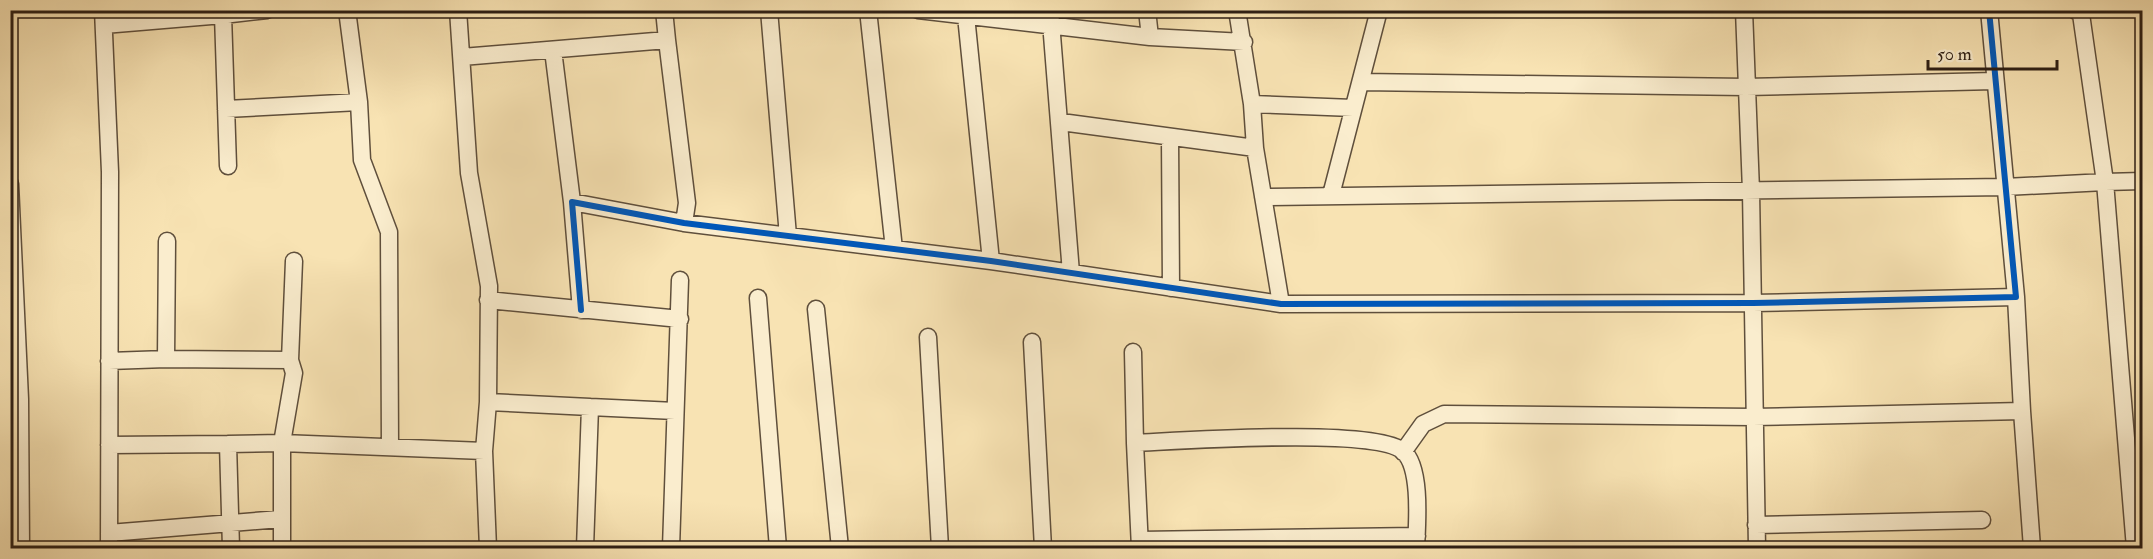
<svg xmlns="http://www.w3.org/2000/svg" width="2153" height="559" viewBox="0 0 2153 559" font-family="'IM FELL Double Pica',serif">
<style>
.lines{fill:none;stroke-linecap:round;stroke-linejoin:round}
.minor-casing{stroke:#5f4f3c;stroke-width:19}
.minor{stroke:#faedce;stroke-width:16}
.cycleway-casing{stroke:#faedce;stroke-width:10}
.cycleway{stroke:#0057b8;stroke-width:6}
</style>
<rect width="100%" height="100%" fill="#f8e3b3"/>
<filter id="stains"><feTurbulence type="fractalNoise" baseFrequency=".00333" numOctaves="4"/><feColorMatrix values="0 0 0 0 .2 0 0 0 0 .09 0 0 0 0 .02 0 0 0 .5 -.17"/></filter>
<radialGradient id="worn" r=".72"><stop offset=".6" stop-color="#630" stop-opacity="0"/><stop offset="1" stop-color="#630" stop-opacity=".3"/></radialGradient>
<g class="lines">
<g class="minor-casing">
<path id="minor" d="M103 10 110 172 109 548
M347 10 359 102 362 160 389 232 390 447
M458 10 469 173 489 286 488 402 484 451
M769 10 788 236
M868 10 894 249
M918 10 1150 37 1244 42
M1050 10 1071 273
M1147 10 1150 37
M1237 10 1252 104 1255 148 1281 304
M1744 10 1751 191 1757 548
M223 15 267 10
M966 16 991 261
M104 25 223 15 228 166
M667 40 687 203 684 223
M553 50 572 202
M462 57 667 40 664 10
M1361 82 1746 87 1994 81
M1252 104 1353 108
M226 109 359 102
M1061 122 1255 148
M1170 137 1171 288
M10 184 20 399 21 548
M1331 195 1379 10
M1263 197 2005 187 2105 182 2081 14 2075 10
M758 298 778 548
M488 300 680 319
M816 309 840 548
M581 310 572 202 684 223 991 261 1281 304 1753 303 2016 297 1989 10
M928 337 940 548
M1032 342 1043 548
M1133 352 1135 443
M166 359 290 360
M109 361 166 359 167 241
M488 402 590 407 585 548
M590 407 675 411
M2022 411 2032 548
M228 444 282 443 294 373 290 360 294 261
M109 445 228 444 231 548
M1403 452 1423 424 1444 414 1753 417 2022 411 2016 297
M1756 525 1982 520
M109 533 280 519
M1140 540 1417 536
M282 548V443L484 451 488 548
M671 548 680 280
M1140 548 1135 443C1181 441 1374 427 1403 451 1422 467 1417 525 1416 548
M2135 548 2105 182 2142 181"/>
</g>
<use href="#minor" class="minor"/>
<g class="cycleway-casing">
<path id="cycleway" d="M581 310 572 202 684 223 991 261 1281 304 1753 303 2016 297 1989 10"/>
</g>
<use href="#cycleway" class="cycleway"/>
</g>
<rect width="2153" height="559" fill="none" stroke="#f8e3b3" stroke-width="36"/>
<rect x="12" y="12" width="2129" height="535" fill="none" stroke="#2c1e14" stroke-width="3"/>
<rect x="18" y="18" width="2117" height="523" fill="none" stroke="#2c1e14" stroke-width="1.5"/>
<path d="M1928 60v9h129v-9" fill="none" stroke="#2c1e14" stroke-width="3"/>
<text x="1937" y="60" font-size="18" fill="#2c1e14" stroke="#faedce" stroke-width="4.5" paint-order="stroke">50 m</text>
<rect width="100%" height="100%" filter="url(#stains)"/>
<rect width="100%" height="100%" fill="url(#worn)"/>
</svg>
